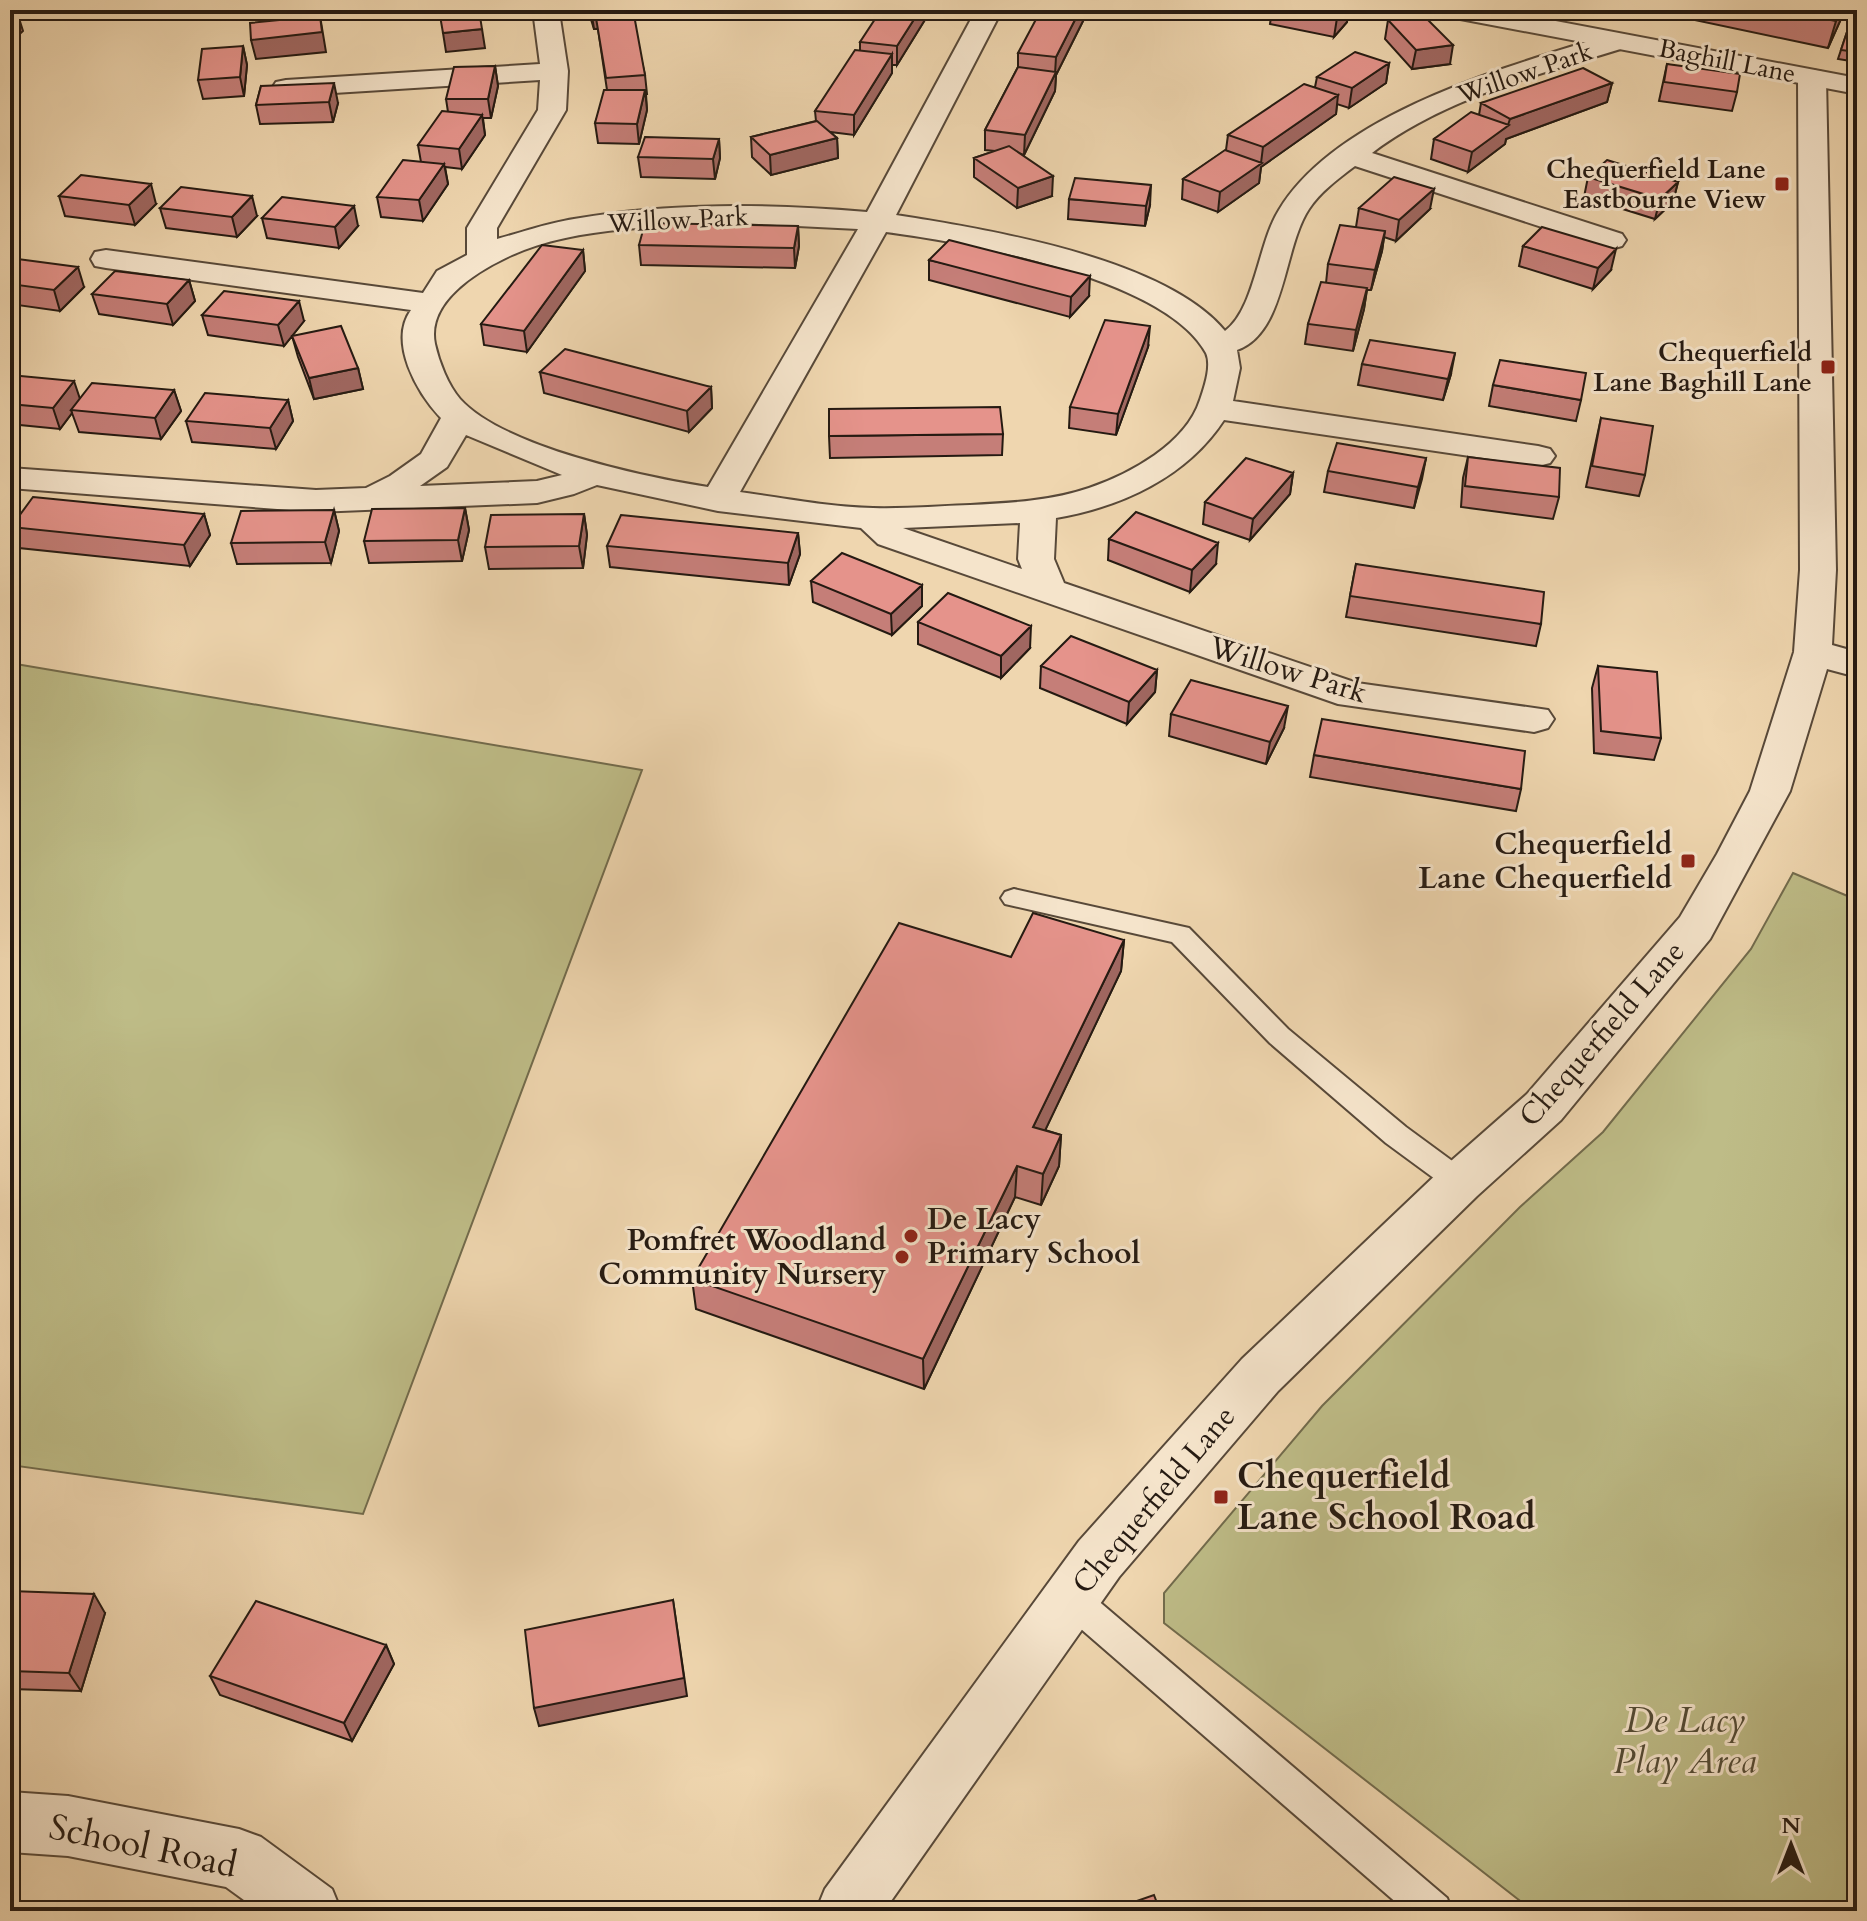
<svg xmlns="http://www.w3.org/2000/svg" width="1867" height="1921" viewBox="0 0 1867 1921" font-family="Cardo,serif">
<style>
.green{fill:#bebc87;stroke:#726b4c;stroke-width:2}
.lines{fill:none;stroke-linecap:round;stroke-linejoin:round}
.service-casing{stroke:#584939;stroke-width:4}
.minor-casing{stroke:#584939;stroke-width:4}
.tertiary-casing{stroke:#584939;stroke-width:4}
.service{fill:#f5e4cb;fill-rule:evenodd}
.minor{fill:#f5e4cb;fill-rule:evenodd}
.tertiary{fill:#f5e4cb;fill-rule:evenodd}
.wall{fill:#c57e78;stroke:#251a12;stroke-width:2}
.shaded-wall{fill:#a06761;stroke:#251a12;stroke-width:2}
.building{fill:#e5938b;stroke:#251a12;stroke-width:2}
.poi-dot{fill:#8f2418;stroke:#f5e4cb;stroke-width:3}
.labels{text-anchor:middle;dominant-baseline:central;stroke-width:6;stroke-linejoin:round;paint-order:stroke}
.far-street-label{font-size:26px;fill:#251a12;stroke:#f5e4cb}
.far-poi-label{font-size:26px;font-weight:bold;fill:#251a12;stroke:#f5e4cb;text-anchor:end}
.street-label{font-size:30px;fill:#251a12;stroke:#f5e4cb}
.poi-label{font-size:30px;font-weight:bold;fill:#251a12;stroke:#f5e4cb;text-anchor:end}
.near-poi-label{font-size:36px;font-weight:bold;fill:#251a12;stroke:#f5e4cb;text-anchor:start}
.near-park-label{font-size:36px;font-style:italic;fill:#534b35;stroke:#f5e4cb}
.near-street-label{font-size:36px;fill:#251a12;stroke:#f5e4cb}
</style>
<rect width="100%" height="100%" fill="#efd6af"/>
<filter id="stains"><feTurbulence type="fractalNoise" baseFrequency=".0025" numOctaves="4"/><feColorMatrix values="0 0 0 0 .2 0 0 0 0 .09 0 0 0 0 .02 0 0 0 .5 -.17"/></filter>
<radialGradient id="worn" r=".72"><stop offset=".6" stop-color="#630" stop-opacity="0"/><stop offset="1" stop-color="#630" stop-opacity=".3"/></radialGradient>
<path class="green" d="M10 663 642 770 363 1514 10 1465Z
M1793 873 1857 900V1911H1533L1164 1623V1593L1322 1406 1520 1207 1603 1132 1751 949Z"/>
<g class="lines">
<g class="service-casing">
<path id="service" d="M1014 889 1189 928 1288 1029 1406 1127 1470 1174 1474 1182 1470 1190 1460 1193 1450 1190 1386 1143 1270 1043 1172 942 1005 904 1001 898 1005 892Z
M1070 1583 1082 1587 1447 1898 1452 1911H1406L1058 1609 1053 1598 1058 1587Z"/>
</g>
<g class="minor-casing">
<path id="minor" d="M528 10H554L560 18 568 71 566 110 497 228V239C523 232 548 223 574 219 671 202 770 204 867 212L976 10H1002L896 215C986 229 1165 258 1225 331 1255 309 1258 243 1279 210 1338 113 1506 67 1609 35H1627L1631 41 1627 47C1541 74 1446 97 1372 153L1622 234 1626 240 1622 246 1611 249 1600 246 1355 166C1339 178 1320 192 1309 209 1283 248 1286 333 1237 350L1240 368 1233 401 1538 446 1550 449 1555 456 1550 463 1538 466 1224 420C1187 477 1121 507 1056 518L1054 559 1064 583 1357 683 1548 710 1554 719 1548 728 1534 732 1338 704 878 544 861 528 718 511 597 485 574 494 537 503 316 512 10 488V468L316 490 366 488 390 476 421 454 441 418C417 393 388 342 411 310L106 268 95 266 91 259 95 252 106 250 423 293 437 271 467 255V228L538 110 540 80 286 96 276 94 272 88 276 82 286 80 540 64 534 18ZM739 223 858 229 708 487C644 477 503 447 460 399 448 385 439 362 435 344 426 301 479 270 512 255 575 226 670 226 739 223ZM886 232C969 243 1165 278 1206 353 1212 366 1204 388 1200 400 1186 444 1130 474 1089 488 1051 501 1010 503 970 505 938 506 905 509 873 508 829 507 784 498 740 492ZM466 435 562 475 537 481 420 486 447 467ZM1020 523 1018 559 1022 569 903 528Z
M1812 70 1822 72 1826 78 1836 570 1832 645 1857 652V677L1827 669 1790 791 1710 939 1561 1120 1477 1196 1278 1391 1119 1577 884 1911H816L825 1889 1079 1541 1242 1359 1443 1168 1527 1094 1680 917 1717 854 1750 791 1794 652 1800 570 1798 78 1802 72Z
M10 1792 68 1796 239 1829 261 1837 332 1889 341 1911H259L226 1887 68 1856 10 1852Z"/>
</g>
<g class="tertiary-casing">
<path id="tertiary" d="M1442 10H1497L1857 78V94L1455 18 1446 16Z"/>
</g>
<use href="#service" class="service"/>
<use href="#minor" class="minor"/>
<use href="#tertiary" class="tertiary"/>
</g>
<path class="wall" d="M588 10H630L645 75 647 94H646L647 110 639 144 598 143 595 123 607 90 598 29H594Z
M931 10 897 65H892V73L854 135 830 132 837 138 838 158 771 175 752 157 751 137 816 121 815 111 860 50V42Z
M1198 10H1233L1228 16Z
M1272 10H1348L1347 22 1334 37 1270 24Z
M1672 10H1845L1828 48 1671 15Z
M1084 19 1056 75 1055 91 1024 155 1021 154 1052 196 1017 208 974 177V158L995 151 985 150V130L1018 67V53Z
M1388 20 1450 64 1412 69 1385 39Z
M1848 29 1857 31V62L1838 59Z
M243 46 247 65 244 96 203 99 198 80Z
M1389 63 1386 83 1349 108 1337 104 1336 114 1261 167 1259 183 1218 212 1182 199 1183 179 1226 150 1228 135 1315 87 1317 77Z
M1667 64 1737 92 1732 111 1659 101Z
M495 66 498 86 491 118H483L485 135 462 169 445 167 448 184 423 221 381 217 377 197 421 162 418 145 448 112 446 99Z
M1612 83 1607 102 1506 139 1505 144 1468 172 1431 159 1434 139 1479 115 1481 103Z
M261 86 338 103 333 122 260 124 256 105Z
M719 139 720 158 715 179 641 177 638 157Z
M1588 177 1678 182 1673 202 1655 219 1584 197Z
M59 196 156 204 135 225 65 216Z
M1069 199 1150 205 1145 226 1068 219Z
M160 208 257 216 237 237 166 228Z
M1359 208 1430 209 1396 241 1384 237 1382 251 1371 290H1367L1364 309 1353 351 1305 344 1308 324 1326 283 1328 264 1356 227Z
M262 218 358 226 339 248 267 238Z
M798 226 799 246 795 268 641 265 639 245Z
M1523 246 1611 270 1593 289 1519 266Z
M583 250 585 271 527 352 484 345 481 324Z
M10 258 84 287 60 311 10 304Z
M929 260 1089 296 1070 317 929 280Z
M189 280 195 301 173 325 99 314 92 294Z
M202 315 304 321 284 346 208 335Z
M292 336 358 368 363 389 314 399 298 357Z
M1148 347 1116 435 1069 428 1070 407Z
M1362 364 1451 374 1443 400 1358 385Z
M540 372 711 387 712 408 689 432 544 393Z
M10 375 80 399 174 390 181 411 161 439 79 432 72 413 60 429 10 424Z
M1493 385 1581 400 1576 421 1489 406Z
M288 400 293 421 276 449 192 442 186 421Z
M1601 418 1645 475 1639 496 1586 487Z
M1003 434 1002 455 830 458 829 436Z
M1468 457 1559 497 1553 519 1461 507 1463 478Z
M1426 458 1414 508 1324 492 1328 471Z
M1293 473 1290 494 1250 540 1203 524 1205 502Z
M465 508 469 530 462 561 369 563 364 541Z
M334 510 339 531 331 563 237 564 231 543Z
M204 514 210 535 190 566 19 548 11 527Z
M584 514 587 535 583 568 489 569 485 547Z
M798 533 800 554 789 585 610 567 607 546Z
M1109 539 1216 564 1190 592 1108 560Z
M1356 564 1541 624 1536 646 1346 617Z
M811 581 922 585V606L892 635 813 602Z
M918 622 1030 648 1001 678 918 644Z
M1041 666 1157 670 1155 692 1127 724 1040 688Z
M1598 666 1661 738 1654 760 1594 753 1592 688Z
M1171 714 1284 728 1266 764 1169 736Z
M1314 755 1521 789 1516 811 1310 777Z
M1124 940 1121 971 1045 1130 1061 1135 1059 1166 1041 1205 1015 1197 924 1389 696 1309 692 1279 1011 957Z
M10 1591 105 1613 81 1691 10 1689Z
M386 1645 394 1664 352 1741 220 1695 210 1676Z"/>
<path class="shaded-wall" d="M591 10H630L632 26 594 29Z
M920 10H931L897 65V46Z
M1080 10H1084V19L1056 75 1055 91 1024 155 1025 135 1055 74 1056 57Z
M1343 10H1348L1347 22 1334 37 1337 18Z
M1841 10H1845L1828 48 1836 21Z
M17 12 23 31 10 43V19Z
M320 16 326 52 256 59 251 40Z
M482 29 485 48 446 52 443 33Z
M1453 45 1450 64 1412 69 1416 50Z
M243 46 247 65 244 96 240 77Z
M892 54V73L854 135V115Z
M1389 63 1386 83 1349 108 1352 88Z
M495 66 498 86 491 118 488 99Z
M334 83 338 103 333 122 329 102Z
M1612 83 1607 102 1506 139 1505 144 1468 172 1472 152 1508 125 1510 119Z
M645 90 647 110 639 144 637 124Z
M1338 95 1336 114 1261 167 1259 183 1218 212 1220 192 1261 163 1263 147Z
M482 115 485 135 462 169 459 149Z
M837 138 838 158 771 175 770 155Z
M719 139 720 158 715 179 713 159Z
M444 164 448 184 423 221 419 200Z
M1053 176 1052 196 1017 208 1018 188Z
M1678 182 1673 202 1655 219 1660 199Z
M151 184 156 204 135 225 129 205Z
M1151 185 1150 205 1145 226 1146 206Z
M1434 189 1430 209 1396 241 1399 220Z
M252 196 257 216 237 237 232 217Z
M354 206 358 226 339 248 335 227Z
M798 226 799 246 795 268 794 248Z
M1385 231 1382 251 1371 290 1375 270Z
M1616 249 1611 270 1593 289 1598 268Z
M583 250 585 271 527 352 524 331Z
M78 267 84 287 60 311 54 290Z
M1090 276 1089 296 1070 317 1071 297Z
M189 280 195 301 173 325 167 304Z
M1367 288 1364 309 1353 351 1356 330Z
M299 301 304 321 284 346 278 325Z
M1150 326 1148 347 1116 435 1118 414Z
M1455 353 1451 374 1443 400 1448 379Z
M358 368 363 389 314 399 309 378Z
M74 381 81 402 71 410 72 413 60 429 53 408Z
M711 387 712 408 689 432 687 411Z
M174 390 181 411 161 439 155 418Z
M288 400 293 421 276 449 270 428Z
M1426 458 1422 479 1414 508 1418 487Z
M1293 473 1290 494 1250 540 1253 519Z
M465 508 469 530 462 561 458 540Z
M334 510 339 531 331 563 325 542Z
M204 514 210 535 190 566 184 545Z
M584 514 587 535 583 568 579 546Z
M798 533 800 554 789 585 788 563Z
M1218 543 1216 564 1190 592 1192 570Z
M922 585V606L892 635 891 614Z
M1031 626 1030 648 1001 678V656Z
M1157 670 1155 692 1127 724 1129 702Z
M1288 706 1284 728 1266 764 1270 742Z
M1124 940 1121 971 1032 1158 1033 1127Z
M1061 1135 1059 1166 1041 1205 1043 1174Z
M1017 1166 1015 1197 924 1389 923 1359Z
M94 1594 105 1613 81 1691 69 1673Z
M673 1600 687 1696 539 1726 534 1708Z
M386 1645 394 1664 352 1741 344 1723Z"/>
<path class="building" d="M439 10H479L482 29 443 33Z
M881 10H920L897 46 860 42Z
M1041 10H1080L1056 57 1018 53Z
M1297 10H1343L1337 18Z
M1785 10H1841L1836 21Z
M10 12H17L10 19Z
M634 15 645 75 606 78 596 18Z
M320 16 322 32 251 40 250 23Z
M1424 16 1453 45 1416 50 1388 20Z
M1848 29 1857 31V52L1841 50Z
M243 46 240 77 198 80 202 49Z
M855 50 892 54 854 115 815 111Z
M1355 52 1389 63 1352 88 1317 77Z
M1667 64 1740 74 1737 92 1664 82Z
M495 66 488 99H446L454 67Z
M1018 67 1056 72 1025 135 985 130Z
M1583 68 1612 83 1510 119 1481 103Z
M334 83 329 102 256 105 261 86Z
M1304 84 1338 95 1263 147 1228 135Z
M604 90H645L637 124 595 123Z
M442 111 482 115 459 149 418 145Z
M1471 112 1509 125 1472 152 1434 139Z
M817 121 837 138 770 155 751 137Z
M645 137 719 139 713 159 638 157Z
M1009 146 1053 176 1018 188 974 158Z
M1225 150 1262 163 1220 192 1183 179Z
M403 160 444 164 419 200 377 197Z
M1607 160 1678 182 1660 199 1588 177Z
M81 175 151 184 129 205 59 196Z
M1394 177 1434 189 1399 220 1359 208Z
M1075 178 1151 185 1146 206 1069 199Z
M181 187 252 196 232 217 160 208Z
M282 197 354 206 335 227 262 218Z
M645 223 798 226 794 248 639 245Z
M1340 225 1385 231 1375 270 1328 264Z
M1542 227 1616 249 1598 268 1523 246Z
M949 240 1090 276 1071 297 929 260Z
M542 245 583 250 524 331 481 324Z
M10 258 78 267 54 290 10 284Z
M115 271 189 280 167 304 92 294Z
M1321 282 1367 288 1356 330 1308 324Z
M224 291 299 301 278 325 202 315Z
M1105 320 1150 326 1118 414 1070 407Z
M341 326 358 368 309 378 292 336Z
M1370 340 1455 353 1448 379 1362 364Z
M565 349 711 387 687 411 540 372Z
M1500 360 1586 373 1581 400 1493 385Z
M10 375 74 381 53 408 10 404Z
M92 383 174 390 155 418 71 410Z
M205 393 288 400 270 428 186 421Z
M1000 407 1003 434 829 436V409Z
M1601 418 1653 426 1645 475 1592 466Z
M1337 443 1426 458 1418 487 1328 471Z
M1468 457 1560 468 1559 497 1465 486Z
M1246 458 1293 473 1253 519 1205 502Z
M33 497 204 514 184 545 11 527Z
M465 508 458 540 364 541 372 509Z
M334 510 325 542 231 543 241 511Z
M1136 512 1218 543 1192 570 1109 539Z
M584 514 579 546 485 547 491 515Z
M621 515 798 533 788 563 607 546Z
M842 553 922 585 891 614 811 581Z
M1356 564 1544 592 1541 624 1350 596Z
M948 593 1031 626 1001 656 918 622Z
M1071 636 1157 670 1129 702 1041 666Z
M1598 666 1657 672 1661 738 1601 731Z
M1191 680 1288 706 1270 742 1171 714Z
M1322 719 1525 751 1521 789 1314 755Z
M1033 913 1124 940 1033 1127 1061 1135 1052 1155 1043 1174 1017 1166 923 1359 692 1279 899 923 1011 957Z
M10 1591 94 1594 69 1673 10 1671Z
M673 1600 684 1678 534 1708 525 1630Z
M256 1601 386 1645 344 1723 210 1676Z
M1154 1895 1160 1911H1108Z"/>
<g class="poi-dot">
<rect x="1774" y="176" width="16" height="16" rx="4"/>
<rect x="1820" y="359" width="16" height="16" rx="4"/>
<rect x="1680" y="853" width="16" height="16" rx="4"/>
<circle cx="911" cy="1236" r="8"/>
<circle cx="902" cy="1257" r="8"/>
<rect x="1213" y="1489" width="16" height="16" rx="4"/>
</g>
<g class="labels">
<g class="far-street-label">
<text transform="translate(1727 61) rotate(11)">Baghill Lane</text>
<text transform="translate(1525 73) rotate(-19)">Willow Park</text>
<text transform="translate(678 220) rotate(-3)">Willow Park</text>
</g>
<g class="far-poi-label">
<text x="1766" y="169">Chequerfield Lane<tspan x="1766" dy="30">Eastbourne View</tspan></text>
<text x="1812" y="352">Chequerfield<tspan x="1812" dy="30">Lane Baghill Lane</tspan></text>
</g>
<g class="street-label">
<text transform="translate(1288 670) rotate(17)">Willow Park</text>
<text transform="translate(1602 1034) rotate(-49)">Chequerfield Lane</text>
<text transform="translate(1154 1500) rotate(-50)">Chequerfield Lane</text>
</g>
<g class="poi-label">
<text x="1672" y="844">Chequerfield<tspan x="1672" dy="34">Lane Chequerfield</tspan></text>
<text x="927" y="1219" text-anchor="start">De Lacy<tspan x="927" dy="34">Primary School</tspan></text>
<text x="886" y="1240">Pomfret Woodland<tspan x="886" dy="34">Community Nursery</tspan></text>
</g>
<g class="near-poi-label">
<text x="1237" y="1476">Chequerfield<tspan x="1237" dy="41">Lane School Road</tspan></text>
</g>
<g class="near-park-label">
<text x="1685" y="1720">De Lacy<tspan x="1685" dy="41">Play Area</tspan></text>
</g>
<g class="near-street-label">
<text transform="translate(143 1846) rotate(12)">School Road</text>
</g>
</g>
<rect width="1867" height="1921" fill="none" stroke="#efd6af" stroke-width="40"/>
<rect x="12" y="12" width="1843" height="1897" fill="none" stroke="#251a12" stroke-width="4"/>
<rect x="20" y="20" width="1827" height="1881" fill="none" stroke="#251a12" stroke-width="2"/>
<g transform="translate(1791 1845)" stroke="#f5e4cb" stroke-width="6" paint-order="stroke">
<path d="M0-6L14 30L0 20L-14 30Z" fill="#251a12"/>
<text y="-12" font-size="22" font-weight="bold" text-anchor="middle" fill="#251a12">N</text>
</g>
<rect width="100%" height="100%" filter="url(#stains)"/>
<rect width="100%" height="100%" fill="url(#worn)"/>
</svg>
